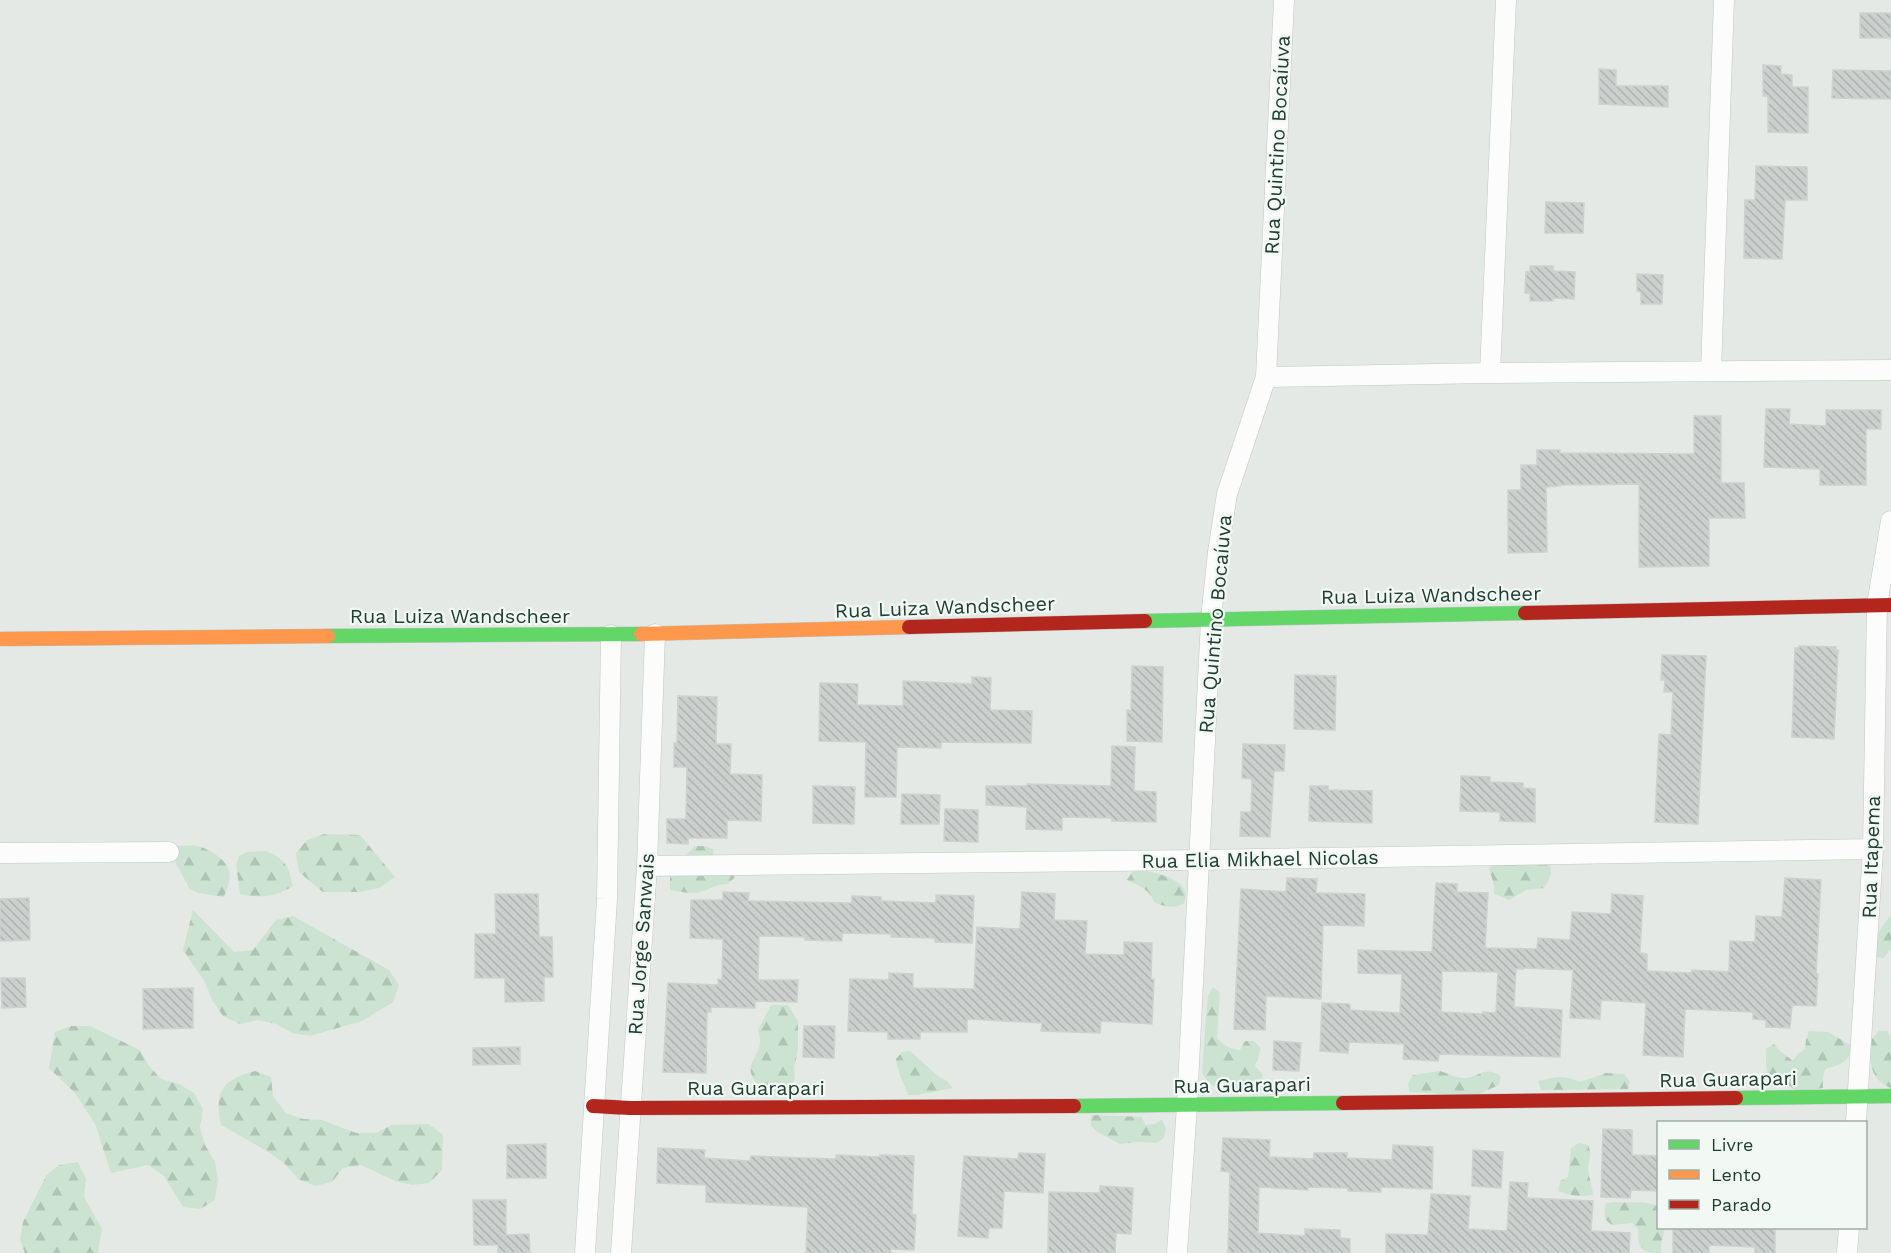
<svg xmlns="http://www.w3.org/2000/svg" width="1891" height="1253" viewBox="0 0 1891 1253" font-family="'Work Sans',sans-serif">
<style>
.forest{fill:url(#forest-firs)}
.building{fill:url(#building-back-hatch);stroke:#ccd2cf;stroke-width:1.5;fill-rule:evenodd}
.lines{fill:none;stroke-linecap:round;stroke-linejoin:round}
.street-casing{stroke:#c1c6c3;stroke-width:21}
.fast-casing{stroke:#bfc7c3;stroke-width:15}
.slow-casing{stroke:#bfc7c3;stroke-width:15}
.jam-casing{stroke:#bfc7c3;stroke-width:15}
.street{stroke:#fbfcfb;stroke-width:20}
.fast{stroke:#63d668;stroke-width:14}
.slow{stroke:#ff974d;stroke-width:14}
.jam{stroke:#b3261e;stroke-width:14}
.labels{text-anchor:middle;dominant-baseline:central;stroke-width:4.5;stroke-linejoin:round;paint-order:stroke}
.street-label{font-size:20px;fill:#203e33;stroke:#f2f9f4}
</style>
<defs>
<pattern id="forest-firs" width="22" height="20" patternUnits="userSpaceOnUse" patternTransform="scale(1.5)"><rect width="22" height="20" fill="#cce3d1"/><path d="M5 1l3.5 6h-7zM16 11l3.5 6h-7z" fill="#afc4b4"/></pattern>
<pattern id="building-back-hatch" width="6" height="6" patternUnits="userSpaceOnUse" patternTransform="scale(1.5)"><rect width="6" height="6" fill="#cbd0ce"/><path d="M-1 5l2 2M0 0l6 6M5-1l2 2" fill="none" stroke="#aeb4b1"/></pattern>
</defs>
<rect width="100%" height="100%" fill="#e4e9e6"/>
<path class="forest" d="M324 834 360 835 395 877 379 888 360 892H323L299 872 296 853 307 840Z
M177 846C184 846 191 845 197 846 211 849 231 862 230 878 229 884 226 891 224 897L198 893 190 889 176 864 174 854Z
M695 846H704L713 849 714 858 735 877 728 884C715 884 711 889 700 892 690 895 680 891 670 890V871Z
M266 851C285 858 289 867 293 886 273 898 262 898 240 894L236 865 239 856 247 852Z
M1497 861 1549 862C1553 873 1551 878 1544 888L1526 890 1509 900 1494 894V885L1489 868Z
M1140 870C1153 872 1185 878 1186 895 1186 895 1184 904 1183 904 1172 909 1165 907 1154 902 1150 889 1139 886 1127 880L1132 872Z
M193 910 234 952 253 950 276 920 293 916 389 970 399 985 393 1002 362 1021 310 1036 292 1033 276 1024 258 1020 240 1024 223 1016 212 1000 205 982 183 950Z
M1891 915V948L1884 958 1875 957C1873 939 1880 928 1891 915Z
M1213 987 1220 993 1217 1038C1224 1046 1230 1049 1240 1050L1245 1041H1254L1261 1048 1255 1066 1262 1073 1263 1081 1258 1089C1234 1091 1214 1097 1202 1072L1207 1005 1208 996Z
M771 1005H788L798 1021V1050L794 1068 795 1078 790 1087 782 1092 773 1095H764C760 1088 753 1080 751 1073 748 1057 766 1052 758 1030Z
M71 1026H90L140 1050 149 1066 161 1079 179 1084 194 1093 203 1109 200 1127 205 1145 215 1162 218 1180 215 1200 200 1209 183 1207 164 1176 148 1165 111 1173 95 1124 75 1093 49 1068 55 1032Z
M1809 1031 1828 1032 1852 1046C1849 1063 1840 1065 1825 1069L1823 1079V1088L1798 1092 1785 1083 1768 1076 1766 1067V1049L1774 1044 1780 1051 1793 1061 1798 1054 1805 1049 1806 1040Z
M1879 1031H1888L1891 1038V1088C1869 1080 1869 1059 1872 1039Z
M910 1051 939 1077 947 1081 953 1088 917 1095H908C904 1082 897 1073 896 1059L902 1052Z
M255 1071 271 1077 273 1096 286 1113 303 1119 322 1120 356 1133H375L392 1125 429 1124 443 1135 442 1170 429 1183 412 1185 395 1181 361 1165 343 1168 332 1182 315 1186 298 1179 285 1164 270 1153 221 1125C214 1093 222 1079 255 1071Z
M1440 1071C1447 1073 1456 1078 1464 1078 1480 1078 1483 1065 1501 1076L1499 1085 1474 1096 1409 1092 1408 1083 1413 1075Z
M1606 1073 1624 1074 1630 1081 1628 1089 1541 1090 1538 1081C1556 1077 1563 1075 1580 1082Z
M1091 1115 1142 1117 1145 1125 1154 1124 1162 1120 1166 1128 1164 1138 1157 1143 1138 1142 1120 1144 1097 1132 1091 1125Z
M1579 1143 1588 1145C1593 1157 1588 1158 1588 1170 1588 1174 1593 1188 1593 1195 1581 1197 1570 1196 1558 1191L1560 1181 1568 1177 1571 1148Z
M78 1162 86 1179 84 1197 102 1229 98 1253H25L20 1240 23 1222 46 1176 59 1165Z
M1615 1202C1629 1204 1646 1199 1658 1207V1228H1665L1661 1244V1253C1641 1253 1638 1249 1638 1229L1632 1223 1613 1225C1602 1220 1604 1213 1606 1203Z"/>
<path class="building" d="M1860 13H1891V38H1860Z
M1763 65 1781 66V74L1792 75V87H1808V133L1768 132V96H1763Z
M1599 69 1616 70V86H1668V107L1599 104Z
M1833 70 1891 71V99L1832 98Z
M1756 166 1807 167V200H1785L1782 259 1744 258 1745 200H1755Z
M1546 202 1584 203 1583 233H1545Z
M1530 266H1553V271L1575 272 1574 299 1553 298V301H1530V293H1525L1526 272H1530Z
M1637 274 1663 275 1662 304H1641V292L1637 291Z
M1766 409H1790L1789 424 1826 426V410H1881V429H1866V485H1820V469L1764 467Z
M1694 416H1721V483H1744L1745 518H1709V566L1639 567V484L1560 485V486L1546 487 1547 552 1508 553V490H1521V465H1537V450H1560V453L1694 454Z
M1799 646 1836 647 1835 650H1838L1834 739 1792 737 1795 648H1799Z
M1662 655 1706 656 1698 824 1655 822 1659 734 1671 735 1673 692H1664L1665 680H1661Z
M1132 666 1163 667 1162 742 1127 741V710L1131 711Z
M1295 675 1336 676 1335 730 1294 729Z
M972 677 991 678 990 710 1032 711 1031 743 941 742V748L897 747 896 797H865L866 742 819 741 820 683 858 684 857 705 903 706V681L972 684Z
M678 696 717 697 716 744H731L730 774 762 775 761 821 727 820V838H688V844L667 843V819H686L687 767H674V743H677Z
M1243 744 1285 745 1284 771H1274L1270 837 1240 836 1241 812H1251L1252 779 1242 778Z
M1112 746 1135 747 1134 791 1156 792V822L1112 821V818L1062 817V830L1026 829 1027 807 986 805V786H1027V784L1111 786Z
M1461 776 1490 777V782L1523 783V788L1535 789V822L1500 821V812L1460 811Z
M813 786 855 787 854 824 813 823Z
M1310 786H1328V790L1372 791V823L1309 821Z
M902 794 940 795 939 824H901Z
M945 809 978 810V842L944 841Z
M1287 878 1317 879 1316 893 1365 894 1364 926 1323 925 1321 999 1266 996 1265 1030 1234 1029 1241 889 1286 892Z
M1785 878 1821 880 1816 974H1818L1816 1006 1792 1005 1790 1028 1766 1027V1020L1753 1019V1012L1685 1009 1683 1057 1643 1055 1646 1003 1601 1000 1600 1019 1570 1018 1573 970 1523 968V969H1516L1514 1007 1562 1010 1560 1057 1439 1054 1438 1061 1403 1059 1404 1044 1349 1042 1348 1053 1320 1051 1322 1003 1350 1004V1010L1400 1013 1402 974 1358 973V950L1432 952 1436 883 1457 884V892L1488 893 1485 948 1537 949 1538 938 1570 940 1572 912 1611 914 1612 894 1643 896 1640 953 1647 954V971L1692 973V970L1729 972 1730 941 1755 942 1756 916 1782 917ZM1442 971 1498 972 1496 1013 1483 1012V1014L1441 1012Z
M723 892 749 893 748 901 852 903V896L881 897V901L936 903V895L974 896 972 943 935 942V938L891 937V934L842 933V941L805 940V937L759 936 758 980H798L797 1002 755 1001V1008L711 1007V1012H707L706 1073 663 1072 668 983 718 985V979L722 980 723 939 690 938 691 900H723Z
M1022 892 1055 894 1054 920 1087 921 1085 954 1124 955V942L1152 943 1151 979H1154L1152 1024 1101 1021 1100 1033 1041 1031 1042 1023 967 1019V1032H920V1039H888V1032L848 1031 850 979 889 980V973L913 974V988L974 989 977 927 1020 929Z
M495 894H538L539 937H552L553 977H544V1001L505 1002V978H475V934H496Z
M29 898 30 940 0 941V899Z
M1 978H25L26 1007 2 1008Z
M193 988V1028L143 1029V989Z
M804 1026H835L834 1058 803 1057Z
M1274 1041 1301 1043 1299 1071 1273 1070Z
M520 1047V1064L473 1065V1048Z
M1603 1129 1632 1130V1155L1659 1156V1191L1631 1190 1630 1198 1601 1197Z
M1223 1138 1270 1140 1269 1157 1314 1159V1153H1347V1158L1392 1160 1393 1145 1433 1147 1432 1189 1381 1187V1192L1348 1191V1188L1308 1187V1190L1259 1187 1258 1233 1305 1236V1229L1340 1230V1238L1350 1239V1253H1228L1230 1172 1221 1171Z
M546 1144V1178H507V1145Z
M658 1148 705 1150 704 1158 750 1161 751 1156 836 1159V1155L880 1157V1155L914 1156 912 1214 916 1215 914 1250 891 1249 890 1253H806L808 1207 706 1202V1185L657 1183Z
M1473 1150 1503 1152 1501 1188 1472 1186Z
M1019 1153 1045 1154 1043 1193 1004 1191 1002 1228H989L988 1238 958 1236 964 1156 1018 1159Z
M1510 1182 1528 1183 1527 1198 1593 1201 1591 1231 1630 1233 1629 1253H1386V1234L1428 1235 1431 1194 1470 1196 1468 1229 1507 1231Z
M1100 1186 1133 1188 1131 1234 1116 1233 1115 1253H1048L1049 1192 1100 1193Z
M473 1200H506V1235L529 1234 530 1253H498V1245H474Z
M1673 1227H1775V1253H1755V1247L1709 1245V1253H1673Z"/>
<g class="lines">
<g class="street-casing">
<path id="street" d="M1711 371 1724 0
M1490 373 1506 0
M1266 377 1490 373 1891 370
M0 853 169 852
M647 866 1198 860 1873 849
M1856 1122 1873 849 1877 605 1891 521
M585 1253 607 899 611 635
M621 1253 647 866 655 634
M1177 1253 1187 1105 1211 619 1218 552 1227 494 1266 377 1284 0
M1847 1253 1849 1228"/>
</g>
<g class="fast-casing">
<path id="fast" d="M1145 621 1525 613
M328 636 641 634
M1736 1098 1891 1096
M1074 1106 1343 1103"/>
</g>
<g class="slow-casing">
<path id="slow" d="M641 634 909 627
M0 639 328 636"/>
</g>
<g class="jam-casing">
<path id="jam" d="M1525 613 1891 605
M909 627 1145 621
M1343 1103 1736 1098
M593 1106 630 1108 1074 1106"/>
</g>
<use href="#street" class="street"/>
<use href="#fast" class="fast"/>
<use href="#slow" class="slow"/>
<use href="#jam" class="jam"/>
</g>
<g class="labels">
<g class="street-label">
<text transform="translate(1277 145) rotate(-87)">Rua Quintino Bocaíuva</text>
<text transform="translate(1431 595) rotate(-1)">Rua Luiza Wandscheer</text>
<text transform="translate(945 607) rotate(-2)">Rua Luiza Wandscheer</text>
<text x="460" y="616">Rua Luiza Wandscheer</text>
<text transform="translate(1215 624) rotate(-85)">Rua Quintino Bocaíuva</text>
<text transform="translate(1871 857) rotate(-88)">Rua Itapema</text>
<text transform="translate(1260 859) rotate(-1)">Rua Elia Mikhael Nicolas</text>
<text transform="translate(641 944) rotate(-86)">Rua Jorge Sanwais</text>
<text transform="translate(1728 1079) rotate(-1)">Rua Guarapari</text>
<text transform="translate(1242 1085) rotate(-1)">Rua Guarapari</text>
<text x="756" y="1088">Rua Guarapari</text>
</g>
</g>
<rect x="1657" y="1121" width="210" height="108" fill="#f2f9f4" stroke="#9eaea7" stroke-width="1.5"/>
<rect x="1669" y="1140" width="30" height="9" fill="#63d668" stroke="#9eaea7" stroke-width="1.5"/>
<text x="1711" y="1151" font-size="18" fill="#203e33">Livre</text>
<rect x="1669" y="1170" width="30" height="9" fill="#ff974d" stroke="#9eaea7" stroke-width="1.5"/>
<text x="1711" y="1181" font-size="18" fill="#203e33">Lento</text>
<rect x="1669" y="1200" width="30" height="9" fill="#b3261e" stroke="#9eaea7" stroke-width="1.5"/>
<text x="1711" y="1211" font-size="18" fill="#203e33">Parado</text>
</svg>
